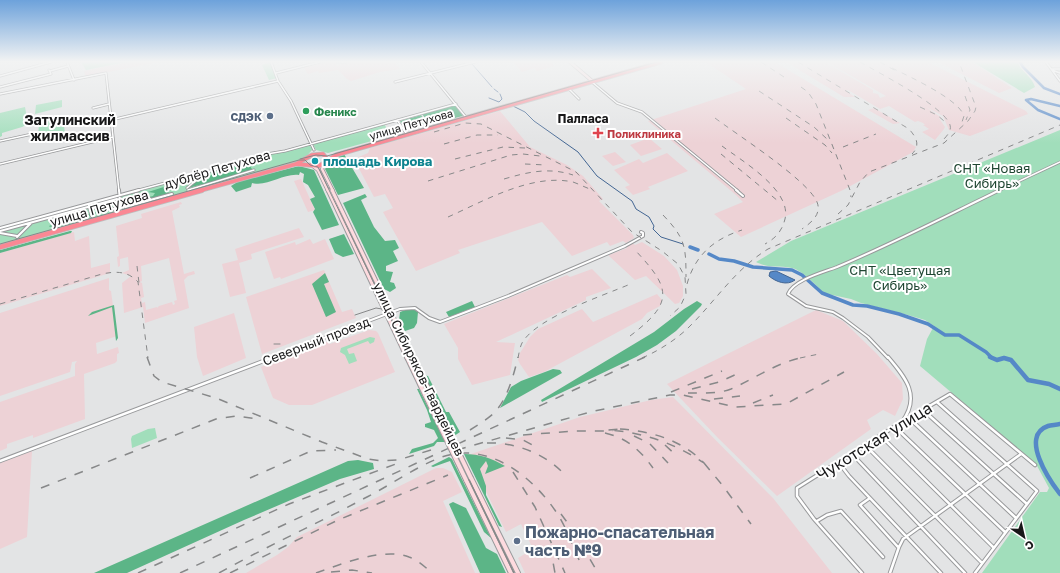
<svg xmlns="http://www.w3.org/2000/svg" width="1060" height="573" viewBox="0 0 1060 573" font-family="'Golos Text',sans-serif">
<style>
.industrial{fill:#edd2d6;fill-rule:evenodd}
.green{fill:#a1debb}
.forest{fill:#5cb587}
.water{fill:#5588c7;stroke:#436693}
.lines{fill:none;stroke-linecap:round;stroke-linejoin:round}
.stream{stroke:#436693;stroke-width:1}
.river-far2{stroke:#5588c7;stroke-width:2.5}
.river-far1{stroke:#5588c7;stroke-width:3.5}
.river{stroke:#5588c7;stroke-width:4.5}
.street-far2-casing{stroke:#98999b;stroke-width:3}
.street-far1-casing{stroke:#98999b;stroke-width:4}
.street-casing{stroke:#98999b;stroke-width:4.5}
.secondary-far2-casing{stroke:#98999b;stroke-width:4}
.secondary-far1-casing{stroke:#98999b;stroke-width:5}
.secondary-casing{stroke:#98999b;stroke-width:6}
.highway-far1-casing{stroke:#bebebf;stroke-width:5}
.highway-casing{stroke:#bebebf;stroke-width:6}
.street-far2{stroke:#fff;stroke-width:1.5}
.street-far1{stroke:#fff;stroke-width:2}
.street{stroke:#fff;stroke-width:2.5}
.secondary-far2{stroke:#fedbdf;stroke-width:2.5}
.secondary-far1{stroke:#fedbdf;stroke-width:3}
.secondary{stroke:#fedbdf;stroke-width:4}
.highway-far1{stroke:#fa8894;stroke-width:3.5}
.highway{stroke:#fa8894;stroke-width:4.5}
.tram-far1{stroke:#878889;stroke-width:1}
.tram{stroke:#878889;stroke-width:1.5}
.rail-far1{stroke:#878889;stroke-width:1;stroke-dasharray:5.5 5.5;stroke-linecap:butt}
.rail{stroke:#878889;stroke-width:1.5;stroke-dasharray:9 9;stroke-linecap:butt}
.secondary-bridge-casing{stroke:#98999b;stroke-width:6;stroke-linecap:butt}
.secondary-bridge{stroke:#fedbdf;stroke-width:4}
.leisure-dot{fill:#2e9e5b;stroke:#fff;stroke-width:1.5}
.service-dot{fill:#5c6f8a;stroke:#fff;stroke-width:1.5}
.health-dot{fill:#e0444e;stroke:#fff;stroke-width:1.5}
.culture-dot{fill:#0f9aa8;stroke:#fff;stroke-width:1.5}
.labels{text-anchor:middle;dominant-baseline:central;stroke-width:4;stroke-linejoin:round;paint-order:stroke}
.far-leisure-label{font-size:11px;font-weight:bold;fill:#27864d;stroke:#fff;text-anchor:start}
.far-service-label{font-size:11px;font-weight:bold;fill:#4e5e75;stroke:#fff;text-anchor:end}
.far-street-label{font-size:11px;fill:#181819;stroke:#fff}
.far-health-label{font-size:11px;font-weight:bold;fill:#be3a42;stroke:#fff;text-anchor:start}
.far-neighbourhood-label{font-size:12px;font-weight:bold;fill:#181819;stroke:#fff}
.culture-label{font-size:13px;font-weight:bold;fill:#0d838f;stroke:#fff;text-anchor:start}
.park-label{font-size:13px;fill:#1f4632;stroke:#fff}
.street-label{font-size:13px;fill:#181819;stroke:#fff}
.far-district-label{font-size:14px;font-weight:bold;fill:#181819;stroke:#fff}
.near-street-label{font-size:16px;fill:#181819;stroke:#fff}
.near-service-label{font-size:16px;font-weight:bold;fill:#4e5e75;stroke:#fff;text-anchor:start}
</style>
<rect width="100%" height="100%" fill="#e3e4e5"/>
<path class="industrial" d="M128 62H159L88 76 85 75 84 71Z
M326 62H335L338 66 342 62H395L400 69 380 72 351 81 347 79 338 70 319 73 318 71 308 74 304 68Z
M513 62H552L554 66 537 71 534 68 522 72Z
M706 62H775L916 147 913 152 843 190 741 237 714 214 743 202 736 195 745 191 736 195 648 121 746 89Z
M786 62H825L873 90V93L878 94 880 98 886 96 827 62H928L1026 111 1028 114 970 136 949 130 943 116 926 107 942 118H939L945 127 944 129 935 140 922 132 929 129 923 125H925L923 123 918 121 915 122 889 106 880 109 848 90 846 91 855 97H844Z
M938 62H972L1012 88 999 93Z
M874 108 900 123 893 124 868 110Z
M500 111 530 147 567 165 583 176 603 199 599 201 633 235 634 238 626 243 623 241 610 246 607 242 572 256 542 222 458 250 460 253 416 271 383 212 393 208 385 194 374 197 354 159 368 153 370 148Z
M649 138 662 149 641 156 630 145Z
M615 152 626 162 613 166 602 156Z
M667 153 688 171 648 187 650 189 633 195 625 187 630 185 614 170 639 159 643 163Z
M301 179 315 210 308 212 294 181Z
M181 202 182 204 179 205 180 207 172 211 184 274 194 271 195 274 188 276 184 280 189 308 145 323 143 307 124 313 122 283 131 276 122 273 129 270 128 257 120 259V266L118 267 117 257 119 256 116 226 142 218 141 214ZM169 258 177 300 174 301 175 304 173 305 172 302 159 306 157 308V307L146 310 145 302 142 303 141 298 144 297 142 283 140 282 142 281 141 266Z
M299 228 304 237 251 254 252 259 239 263 246 293 230 297 222 264 238 260 235 249Z
M74 232 75 241 89 236 91 268 110 263V273L0 306V253Z
M310 239 313 244 325 239 334 259 281 279 280 277 274 279 265 252 295 242 296 245Z
M642 242 664 256 677 270 683 286V296L679 303 675 304 646 276 635 280 609 256V255L627 248V245L630 244 632 243 635 245Z
M592 269 611 288 586 297V300L496 342 515 343 510 375 472 385 458 359V348L444 324 567 275 570 277Z
M324 270 342 312 352 309 356 318 262 354 246 297Z
M109 278V290L111 291 117 336 96 343 97 354 118 347 119 353 117 354V361L115 363 84 374 85 419 33 438V435L7 444V448L0 451V402L75 376V364L77 361 72 362 70 372 0 396V313Z
M657 294 662 300 660 306 647 313 642 319 544 372 529 377 520 364 518 360 520 353 530 337 538 329 582 309 593 322Z
M816 310 843 321 877 354 902 383 903 399 895 416 883 410 867 420 871 429 777 496 717 437 667 384Z
M234 313 246 358 203 376 197 357 194 327Z
M369 330 376 331 378 333 395 372 312 405H289L273 398 261 367 329 341 330 344Z
M673 397 773 498 832 573H525L518 558 533 549 521 524 506 532 468 455 580 417 651 400Z
M32 451 27 537 0 549V463Z
M436 468H443L452 472 462 492 443 501 475 573H246L277 555 288 547 297 537Z"/>
<path class="green" d="M81 62H126L86 70Z
M270 62 277 78 269 80 262 65Z
M973 62H1018C1020 71 1032 76 1035 87L1024 93Z
M62 100V107L35 114 36 105Z
M25 107 28 124 22 127 2 133V136L0 137V113Z
M63 116 65 134 38 140 39 122Z
M382 125H385L390 136 328 153 316 150 313 144Z
M1060 130V573H982L1040 492H1047L1049 488 1036 464 920 366 927 339 934 326 925 320 908 315 861 303 851 299 823 293C819 287 800 269 792 268 777 265 770 269 756 262L791 241Z
M309 145 312 148V150L304 159 299 162 124 211 121 196 248 161 268 154Z
M117 197 120 213 0 246V229Z
M370 337 375 338 374 342 370 344 368 341 347 349 349 354 354 353 357 361 349 364 345 355 340 352 341 348Z
M155 428 157 438 132 448 131 439 132 436 148 429Z"/>
<path class="forest" d="M455 105 463 116 451 119 437 114 427 117 430 123H429L422 114Z
M421 115 427 123 405 129 400 121Z
M344 154 364 188 338 195 325 169 334 157Z
M249 164 253 171 188 188 201 177 203 178 201 181 209 179 208 176 226 170H228L229 173 232 172 229 171C233 165 239 168 245 168Z
M299 166 314 170 339 225 322 230 313 212 315 209 310 199 315 197 308 185 303 182 304 174 300 172 299 175C283 173 268 187 252 183L251 187 236 192 231 186 239 181Z
M167 186 169 195 124 208 123 207 122 200 135 196 136 197 130 202 153 196 155 193 148 192Z
M365 194 367 197 361 200 374 227 385 241 395 240 399 248 393 251 398 261 386 266V271L393 272 390 282 394 283 396 288 390 292 384 289 343 203Z
M113 201 114 209 50 227 49 226 61 221 104 210 90 208 99 205 101 208H108L109 204 105 205V203Z
M70 231H72L71 233 0 253V250Z
M344 234 354 254 343 257 335 253 329 239Z
M325 273 329 282 324 284 336 312 326 317 312 284Z
M472 301 475 307 449 317 446 312Z
M697 301 702 304 701 306 676 331 657 345 636 357 542 402 541 400 654 332 684 309Z
M114 305 118 338 116 341 112 307 88 316 92 312Z
M411 308 418 312 417 323 414 328 405 331 399 320 400 312Z
M553 369 560 370 562 373 500 408 511 387 521 381Z
M424 375 428 376 446 412H449L460 432 454 436Z
M417 389H419L445 442H437L434 446 409 454 412 449 433 443 438 438 434 430 425 427V424L431 422 427 410Z
M464 454C480 454 491 458 505 466L485 474 488 466 486 461 480 469 486 486V495L502 527 499 526Z
M449 457 452 459 491 538 484 532 450 461 433 467 431 466Z
M358 460 373 463 374 469 340 479 244 520 127 573H94L348 461Z
M453 502 466 508 486 548 497 554 506 573H480L449 504Z"/>
<path class="water" d="M776 271 795 280C787 286 776 282 769 276L770 272Z"/>
<g class="lines">
<path class="stream" d="M472 64 492 87
M494 89 498 92
M489 98 499 102 502 99 500 94
M513 106 525 112 534 121 578 152 597 176 632 201 636 209 649 217 654 226 653 229 661 237 683 244"/>
<path class="river-far2" d="M1020 62 1023 67 1044 88 1060 94
M1060 106 1031 99 1026 100 1038 110 1060 119"/>
<path class="river-far1" d="M690 247 698 250
M709 254 719 259 734 261 753 267 792 270 802 275 822 293 853 305 867 306 899 314 928 324 945 335H959L986 352 992 358"/>
<path class="river" d="M990 357 997 360 1004 358 1011 360 1028 380 1049 384 1060 389
M1060 424C1056 425 1051 425 1048 426 1019 436 1050 481 1060 494"/>
<g class="street-far2-casing">
<path id="street-far2" d="M67 62 74 80
M271 62 278 81 291 101 314 150
M337 62H346
M421 62 465 116
M1046 62 1060 81
M1051 69H1060
M1052 70 1060 73
M50 71 68 66
M276 73 320 62
M0 76 51 62
M395 82 475 62
M592 82 617 103 642 112 738 191
M0 87 51 74 49 70
M569 89 579 99
M0 94 106 73 119 191
M93 108 109 104
M111 120 278 81
M397 120 406 133
M0 141 37 133
M0 164 113 137
M187 188 200 177
M188 190 254 170
M135 191 248 161 267 154 285 151 456 104
M998 191 1060 162"/>
</g>
<g class="street-far1-casing">
<path id="street-far1" d="M119 190 121 212
M736 190 743 196
M136 194 150 199
M89 205 92 216
M90 207 115 209
M125 207 172 194
M0 228 139 190
M0 231 117 199
M0 233 17 236
M17 237 31 223
M271 358 400 309 415 308 429 318 440 322 508 296 625 246 643 236V233L641 232
M888 358 868 337 843 318 833 312 806 306 788 294C793 280 824 272 837 267 892 244 946 216 1000 190"/>
</g>
<g class="street-casing">
<path id="street" d="M888 357C906 378 921 396 902 422
M937 402 1037 491 975 573
M923 410 1027 504
M909 418 1016 518
M895 427 1005 532
M881 436 994 548
M866 446 982 563
M852 454 965 573
M0 461 274 357
M839 463 849 476 941 573
M870 498 860 505 898 547
M817 521 827 515 841 511 883 557
M862 573 814 519 797 496V488L902 422 950 394 1035 465
M890 573 899 547 903 539 1021 454"/>
</g>
<g class="secondary-far2-casing">
<path id="secondary-far2" d="M570 62 591 80
M324 164 322 169 333 191
M314 167 318 170 328 191"/>
</g>
<g class="secondary-far1-casing">
<path id="secondary-far1" d="M328 190 407 358
M332 190 413 358"/>
</g>
<g class="secondary-casing">
<path id="secondary" d="M407 357 437 420
M413 357 442 418
M471 478 518 573
M466 480 511 573"/>
</g>
<g class="highway-far1-casing">
<path id="highway-far1" d="M296 164 319 166 336 155 661 62
M198 191 296 164 312 155 323 154 327 159"/>
</g>
<g class="highway-casing">
<path id="highway" d="M0 247 202 190"/>
</g>
<use href="#street-far2" class="street-far2"/>
<use href="#street-far1" class="street-far1"/>
<use href="#street" class="street"/>
<use href="#secondary-far2" class="secondary-far2"/>
<use href="#secondary-far1" class="secondary-far1"/>
<use href="#secondary" class="secondary"/>
<use href="#highway-far1" class="highway-far1"/>
<use href="#highway" class="highway"/>
<path class="tram-far1" d="M300 159 316 155 327 156 657 62
M0 244 299 160H305L310 165 318 167 410 358
M355 315 376 308 388 310
M274 344H280"/>
<path class="tram" d="M410 357 514 573"/>
<path class="rail-far1" d="M761 62 784 77
M798 62 909 129C916 137 921 145 912 154
M860 62C879 73 944 106 950 125 952 131 946 137 942 141
M880 62 896 71
M892 68C908 76 959 99 964 116L961 125
M801 87 808 92 816 104 850 190 851 197
M759 91 814 127 827 139
M965 96 970 110 966 120
M920 107 937 115 944 121
M715 118C736 134 808 180 817 202 822 214 811 223 802 229
M786 118 825 145 832 153
M434 132 465 123 481 124 576 172 632 232 662 251 678 264 685 277 686 294 680 307 670 316
M444 144 477 135H498
M722 146C742 161 792 190 785 219 782 231 776 238 765 244
M843 147 876 134
M721 154 778 201
M455 159 503 147 525 148
M525 164 546 165
M504 179C528 172 549 167 573 175
M428 181 511 155 523 154 540 156
M838 214 848 205 860 182 869 172 944 143 968 121 975 111 976 107 959 62
M663 215C685 238 686 246 686 277
M448 217C484 201 532 173 573 182 579 184 584 187 590 189
M137 266 139 283
M687 284C695 255 714 239 742 230
M0 304 102 274C116 271 128 271 138 282L148 358
M630 336C675 302 671 288 634 249
M518 358C519 353 520 347 522 343 536 318 602 296 628 285
M642 358C658 351 674 341 687 329 715 302 734 270 768 249L1060 125
M800 358 819 354"/>
<path class="rail" d="M147 357 154 376 162 382 216 398 322 442 368 459 381 461 398 460 431 450
M692 389 719 382 737 374
M671 392 722 371
M688 393C702 393 718 394 731 389 756 378 777 362 805 357
M714 399 740 396
M753 403 773 395
M620 429C651 431 682 440 704 463 674 443 643 432 607 430Z
M470 430C478 425 486 420 493 414 507 401 514 374 518 357
M605 433C627 438 640 450 653 468
M523 435 575 431H613
M634 436 649 443 668 463
M506 438 523 440 538 448
M487 443C516 442 546 454 566 476
M665 445 678 457
M457 450 590 412 670 395H683L735 407 786 404 844 372
M704 463 723 486 751 524
M513 472 535 507 565 573
M250 478 311 451 336 450
M41 488 216 419 236 416 258 419
M561 514 573 530 598 573
M550 546 555 573
M331 572 352 570 372 573
M138 573 289 504 401 462
M180 573 645 357
M219 573C267 546 317 524 365 498 391 485 415 467 442 457 490 440 537 480 560 518 568 532 573 547 580 562
M230 573 338 520 448 475
M316 573C341 564 384 547 409 557 418 560 425 567 432 573"/>
<g class="secondary-bridge-casing">
<path id="secondary-bridge" d="M442 418 471 478
M437 420 466 480"/>
</g>
<use href="#secondary-bridge" class="secondary-bridge"/>
</g>
<linearGradient id="sky" x2="0" y2="1"><stop stop-color="#6da2db"/><stop offset="0.43" stop-color="#f2f3f3"/><stop offset="1" stop-color="#f2f3f3" stop-opacity="0"/></linearGradient>
<rect width="1060" height="143" fill="url(#sky)"/>
<circle class="leisure-dot" cx="306" cy="111" r="4"/>
<g class="service-dot">
<circle cx="270" cy="116" r="4"/>
<circle cx="517" cy="541" r="4"/>
</g>
<path class="health-dot" d="M596 127h4v4h4v4h-4v4h-4v-4h-4v-4h4z"/>
<circle class="culture-dot" cx="315" cy="161" r="4"/>
<g class="labels">
<g class="far-leisure-label">
<text x="314" y="111">Феникс</text>
</g>
<g class="far-service-label">
<text x="262" y="116">СДЭК</text>
</g>
<g class="far-street-label">
<text transform="translate(411 124) rotate(-16)">улица Петухова</text>
</g>
<g class="far-health-label">
<text x="607" y="133">Поликлиника</text>
</g>
<g class="far-neighbourhood-label">
<text x="583" y="118">Палласа</text>
</g>
<g class="culture-label">
<text x="323" y="161">площадь Кирова</text>
</g>
<g class="park-label">
<text x="992" y="168">СНТ «Новая<tspan x="992" dy="15">Сибирь»</tspan></text>
<text x="900" y="270">СНТ «Цветущая<tspan x="900" dy="15">Сибирь»</tspan></text>
</g>
<g class="street-label">
<text transform="translate(217 169) rotate(-16)">дублёр Петухова</text>
<text transform="translate(99 208) rotate(-16)">улица Петухова</text>
<text transform="translate(316 341) rotate(-21)">Северный проезд</text>
<text transform="translate(419 369) rotate(64)">улица Сибиряков-Гвардейцев</text>
</g>
<g class="far-district-label">
<text x="70" y="119">Затулинский<tspan x="70" dy="16">жилмассив</tspan></text>
</g>
<g class="near-street-label">
<text transform="translate(874 441) rotate(-32)">Чукотская улица</text>
</g>
<g class="near-service-label">
<text x="525" y="532">Пожарно-спасательная<tspan x="525" dy="18">часть №9</tspan></text>
</g>
</g>
<g transform="translate(1024 537) rotate(146)" stroke="#ffffff" stroke-width="3" paint-order="stroke">
<path d="M0-3L7 15L0 10L-7 15Z" fill="#181819"/>
<text y="-6" font-size="11" font-weight="bold" text-anchor="middle" fill="#181819">С</text>
</g>
</svg>
